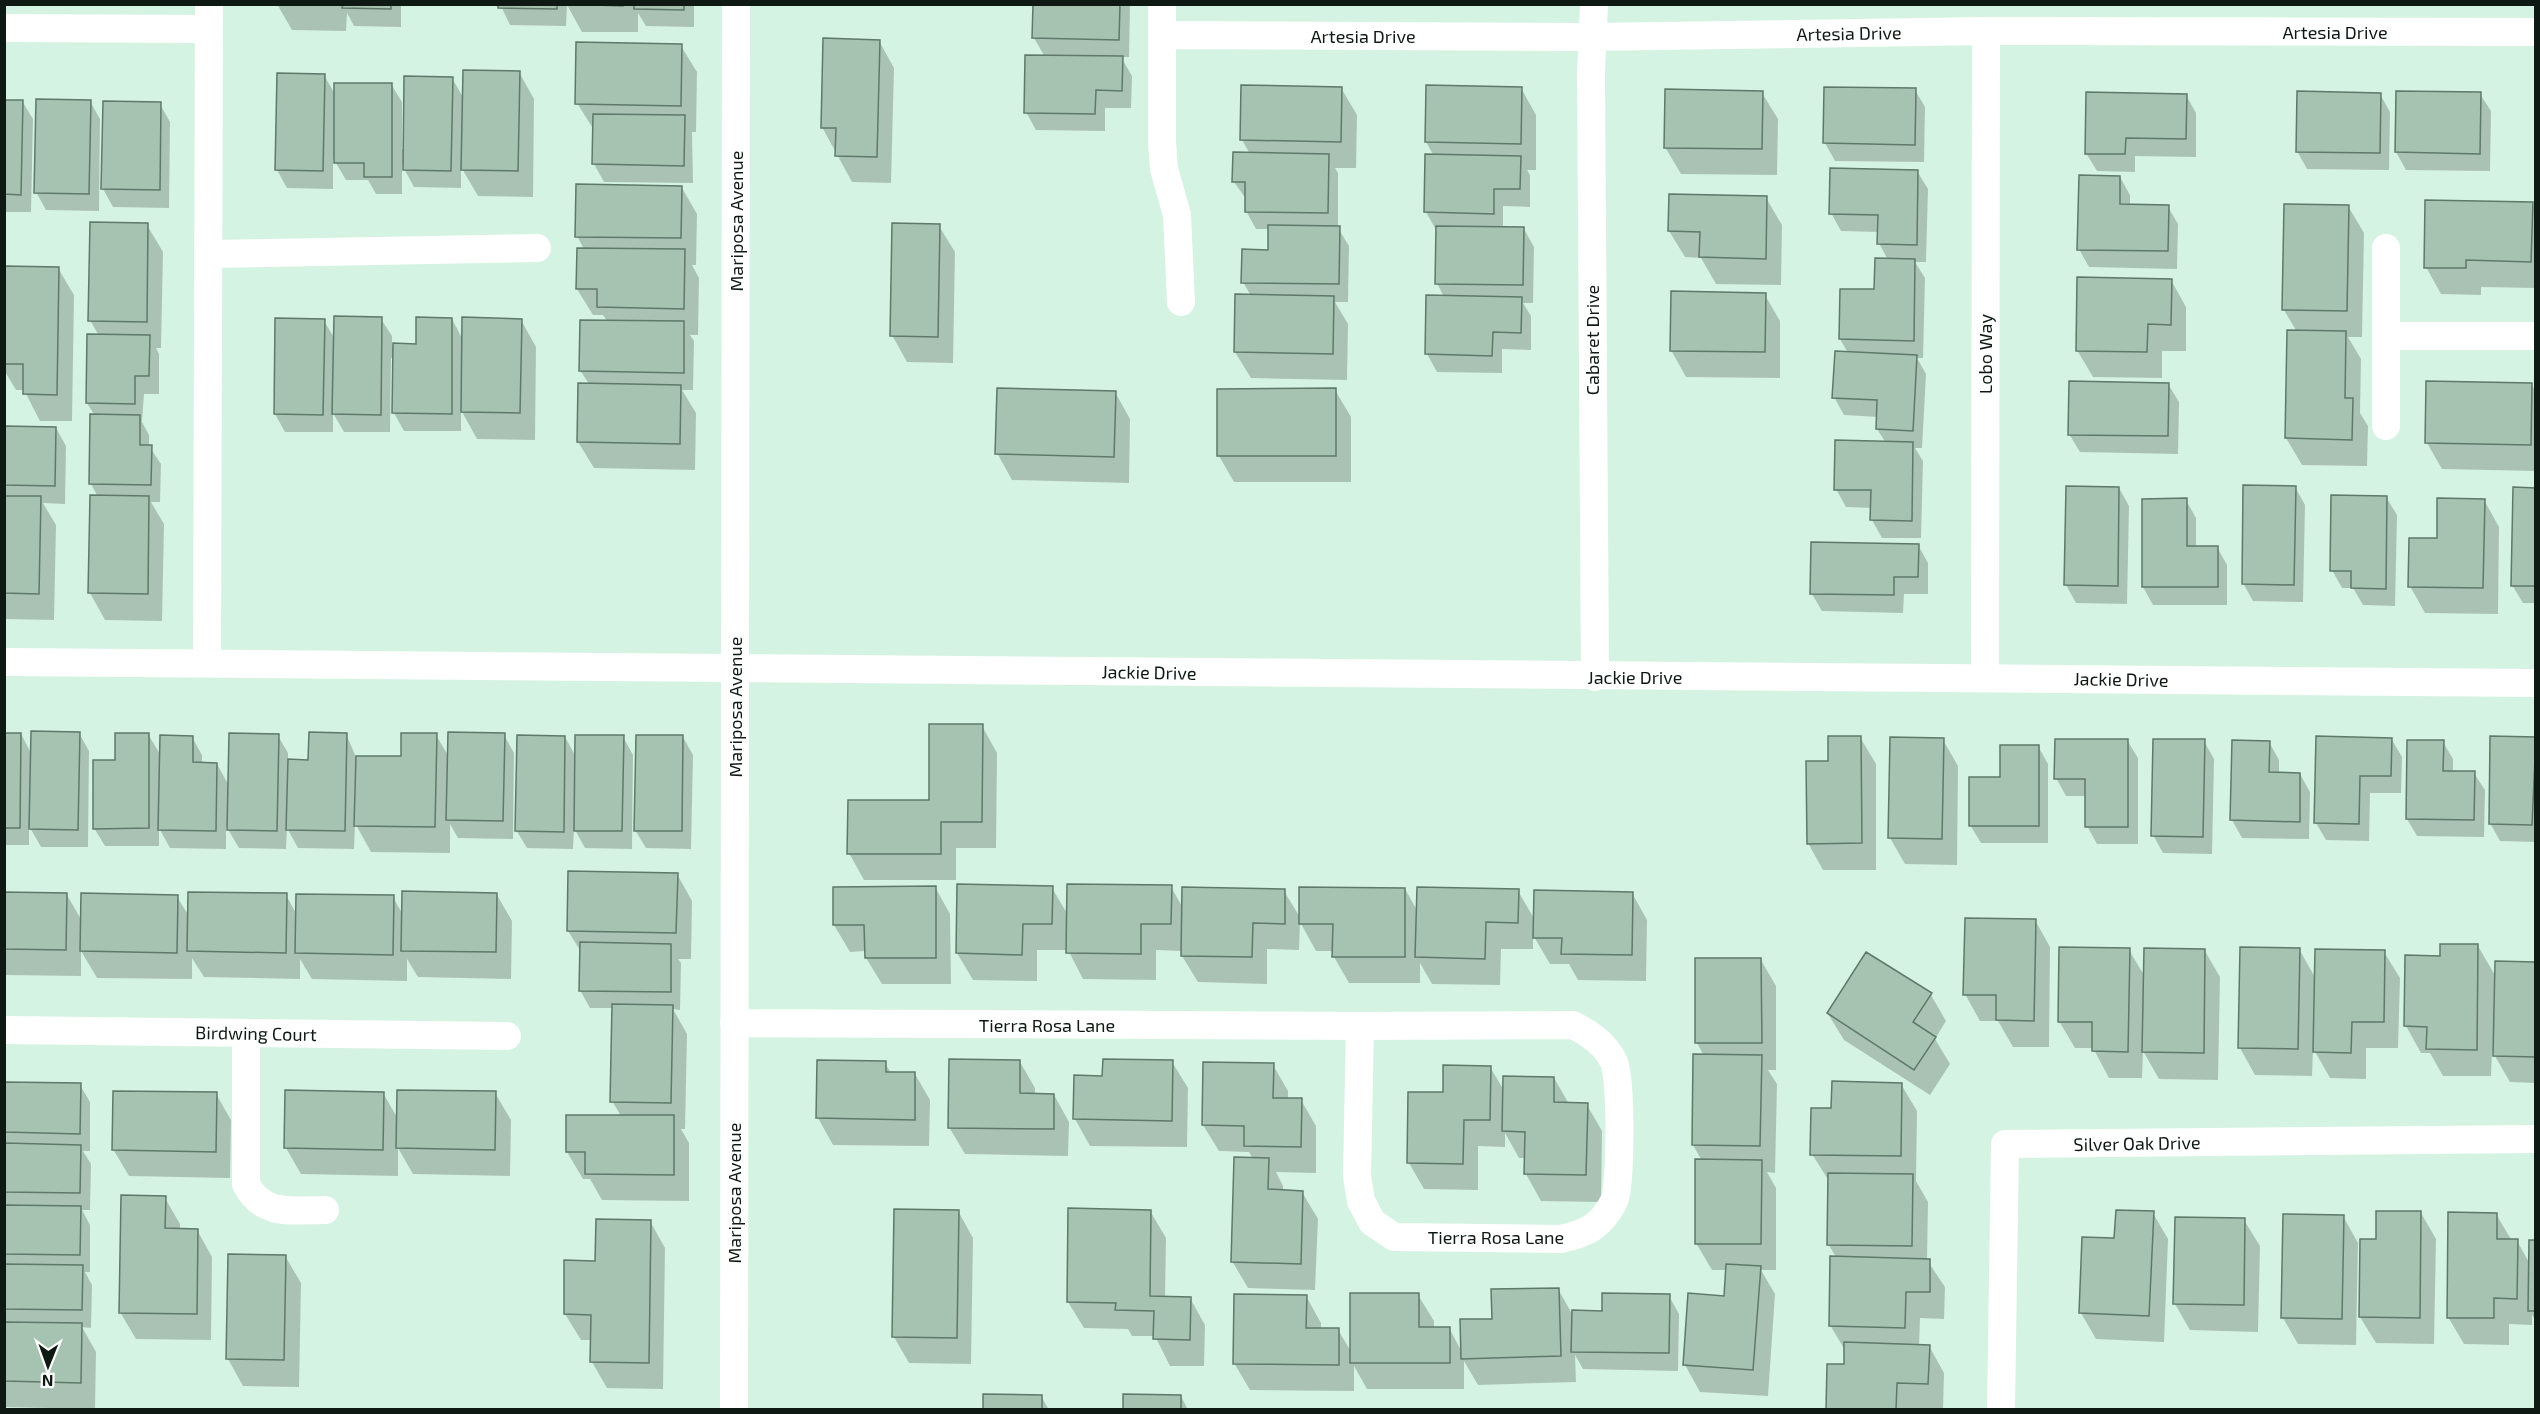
<svg xmlns="http://www.w3.org/2000/svg" width="2540" height="1414" viewBox="0 0 2540 1414" font-family="'Exo 2',sans-serif">
<style>
.shadow{fill:#0003}
.building{fill:#a6c3b2;stroke:#5e796a;stroke-width:1.5}
.lines{fill:none;stroke-linecap:round;stroke-linejoin:round}
.minor{stroke:#fff;stroke-width:28}
.labels{text-anchor:middle;dominant-baseline:central;stroke-width:6;stroke-linejoin:round;paint-order:stroke}
.street-label{font-size:18px;fill:#0e1913;stroke:#fff}
</style>
<rect width="100%" height="100%" fill="#d5f3e2"/>
<path class="shadow" d="M277 4H401V27L354 26 347 13 346 31 292 30Z
M500 4H694V27L646 26 638 13V32H582L567 5 566 26 510 25Z
M1035 4H1130L1129 57H1121L1132 76 1131 108H1105V131L1036 130 1026 112 1045 57 1034 38Z
M879 41 894 68 891 183 852 182 822 127Z
M681 46 697 72 696 132H692L693 183 604 182 594 164V130L577 103Z
M519 72 534 99 533 197 478 196 461 167V188L414 187 402 165V194H376L368 180H346L333 158V189L287 188 277 170 278 74 324 75 336 96 391 84 402 102V149H405L452 78 464 99Z
M1341 88 1357 115 1356 168H1335L1338 173V228L1349 246 1348 302H1335L1348 324 1347 380 1251 378 1235 352 1251 296 1243 282 1269 251 1270 229H1256L1246 211V199L1234 182 1250 154 1242 140Z
M1521 88 1536 115V170H1527L1530 175V207L1503 206V228L1524 229 1534 247 1533 303H1523L1531 316V350L1502 349V373L1437 372 1427 354 1444 297 1437 283 1436 230 1426 212 1434 156 1426 142Z
M1915 90 1925 107 1924 162 1835 161 1825 143Z
M1762 93 1778 119 1777 175 1681 174 1665 147Z
M2380 94 2390 112 2389 170 2307 169 2297 151Z
M2480 94 2491 111 2490 171 2406 170 2396 152Z
M2186 95 2196 113V157L2135 156V172L2097 171 2086 153Z
M4 101H22L33 119 31 212H4Z
M90 101 100 119 99 211 46 210 36 192Z
M160 104 170 122 169 208 113 207 103 189Z
M1917 171 1928 189 1926 262H1915L1925 278 1923 358H1917L1926 374 1922 448H1915L1923 461 1921 538H1882L1872 520V508L1846 507 1836 489 1886 443 1877 429 1878 417 1844 415 1834 397 1848 353 1840 339 1876 291 1888 260 1879 243V232L1841 231 1831 213Z
M2120 177 2130 195V206L2168 207 2178 224 2177 269 2089 267 2079 249Z
M682 188 697 214 696 265H692L699 278 698 335H690L694 341 693 390H682L696 413 695 470 594 468 578 442 589 384 580 370 607 321 603 315H593L577 289 584 249 577 236Z
M1766 198 1782 225 1781 285 1716 284 1701 258 1685 257 1669 231Z
M2532 204 2536 210V288L2481 287V295L2441 294 2426 267Z
M2348 206 2364 233 2362 337H2348L2361 359 2360 413 2368 426 2367 466 2302 465 2286 438 2297 332 2284 310Z
M147 225 163 252 161 348H156L159 354V394H144L142 422 149 435V446L161 464 160 502H151L164 524 162 621 105 620 90 593 98 497 91 484 95 416 87 403 88 335 99 336 90 320Z
M939 226 955 252 953 363 907 362 892 335Z
M4 267 58 268 74 295 72 421H40L24 390H16L4 370Z
M2171 280 2186 307V351H2162V378L2093 377 2077 350Z
M1765 295 1780 321V378L1686 377 1671 350Z
M381 319 392 336V345H417L452 319 463 340 521 320 536 347 535 440 477 439 461 410V431H404L394 413V358H391L390 432H344L333 413V432H285L275 414 324 321 335 339Z
M2168 384 2179 402 2178 454 2080 452 2069 434Z
M2531 384 2536 392V471L2442 469 2427 443Z
M1335 390 1351 417V482H1234L1219 456Z
M1115 392 1130 419 1129 483 1012 480 997 453Z
M4 427 56 428 66 446 65 504 43 503 56 525 54 620 4 619Z
M2295 487 2305 505 2303 602 2253 601 2243 583Z
M2119 488 2129 506 2127 604 2076 603 2066 585Z
M2536 489V603H2523L2512 585Z
M2386 497 2397 515 2395 606 2363 605 2353 588H2342L2332 570Z
M2186 500 2196 518V547H2217L2227 565V605H2153L2143 587Z
M2484 500 2499 527 2498 614 2425 613 2410 586 2438 540Z
M1918 545 1928 563V594H1904L1903 613 1822 611 1812 594Z
M982 726 997 753 996 848H956V880H864L849 853 930 802Z
M79 733 89 751 88 847H41L29 826V845H4V734H21L32 755Z
M148 734 161 756 192 737 202 755V764H217L229 786 278 736 288 753V761H309L346 734 356 757 402 758 436 735 449 757 504 735 514 753 513 839 458 838 450 824V853L371 852 355 823 354 849 298 848 287 828 286 849 239 848 226 826V849L170 848 159 828V846H105L94 828 117 761Z
M565 737 576 757 623 737 633 755 632 849 585 848 574 828 573 849 527 848 516 830Z
M683 737 693 755 691 849 646 848 635 830Z
M1860 737 1876 764V870H1823L1808 843 1830 762Z
M2536 738V842L2500 841 2490 823Z
M1943 740 1958 766 1957 865 1905 864 1890 838Z
M2127 740 2138 758V844H2097L2087 826V796H2066L2056 778Z
M2392 740 2402 757 2401 793H2370L2369 841 2326 840 2316 823Z
M2204 741 2214 759 2212 854 2163 853 2153 835Z
M2269 742 2279 760V774H2300L2310 792 2309 839 2242 838 2232 820Z
M2443 742 2453 759V772L2474 773 2485 790 2484 837 2417 836 2407 819Z
M2038 746 2048 764V843H1981L1970 825 2002 778Z
M677 874 692 901 691 959H678L681 963 680 1010 673 1009 687 1034 685 1129H681L689 1143V1201L602 1200 590 1179H583L567 1152V1116H621L612 1101 614 1008H590L580 990 581 952 568 931Z
M958 886 1052 888 1068 915 1171 887 1183 908 1284 891 1301 919 1405 889 1418 912 1518 891 1535 920 1632 893 1647 920 1646 981 1578 980 1569 964H1550L1533 935V949H1501L1500 985 1432 984 1420 963V983H1349L1334 957V951H1316L1300 922 1299 950 1267 949V984L1198 982 1182 956V951L1156 950V980L1083 979 1068 950H1037V981L973 980 957 953Z
M935 887 950 914 951 984H882L866 958V951L850 952 834 925V888Z
M4 893 67 895 82 921 177 897 189 916 286 895 297 915 393 897 403 915 497 895 512 921 511 979 418 977 407 959V981L312 979 300 959V979L204 977 192 958V979L97 978 81 951V976L4 975Z
M2035 920 2050 947 2049 1047H2013L1998 1021H1980L1965 994Z
M2478 946 2496 977 2536 964V1083L2510 1082 2492 1051 2491 1076H2443L2430 1053H2421L2406 1026 2442 957Z
M2299 949 2316 979 2384 952 2400 978 2398 1048H2366V1079L2330 1078 2313 1048 2312 1076 2255 1075 2240 1048Z
M2129 950 2145 977 2205 951 2220 977 2218 1080 2159 1079 2143 1051 2142 1078H2109L2093 1048H2075L2059 1021Z
M1867 954 1931 995 1946 1021 1935 1039 1950 1064 1930 1095 1844 1040 1828 1014Z
M1761 960 1776 986V1070H1768L1777 1084 1775 1173 1767 1172 1776 1188V1270H1761L1775 1294 1768 1396 1700 1392 1685 1365 1725 1297 1727 1270H1712L1696 1243 1702 1161 1693 1145 1704 1056 1697 1043Z
M1020 1062 1035 1088V1095H1054L1069 1122 1068 1156 965 1154 949 1127Z
M1172 1062 1188 1088 1187 1147 1090 1146 1075 1119 1104 1077Z
M885 1063 891 1073 915 1074 930 1100 929 1146 833 1145 818 1118Z
M1273 1065 1288 1091V1099L1301 1100 1316 1126V1173L1276 1172 1283 1186V1192H1302L1318 1219 1315 1290 1248 1288 1232 1261 1253 1159 1249 1152 1219 1151 1203 1125Z
M1490 1067 1505 1092 1554 1078 1569 1104 1587 1105 1602 1131 1601 1202 1541 1201 1526 1174V1158H1519L1505 1133V1147L1478 1146V1190L1424 1189 1409 1163 1444 1094Z
M4 1083 80 1085 90 1102V1151H83L91 1164 90 1210H82L90 1225V1272H85L92 1285 91 1328 82 1327 96 1352 95 1409 4 1407Z
M1901 1084 1917 1111 1916 1181 1928 1202 1927 1260 1945 1287 1944 1319 1920 1318 1919 1346H1929L1944 1373 1943 1410H1827L1845 1366 1846 1352 1830 1325 1836 1257 1828 1244 1829 1181 1812 1154 1833 1110Z
M383 1093 398 1119 495 1093 511 1120 510 1176 413 1174 398 1148V1176L301 1174 286 1148Z
M216 1094 231 1120 230 1178 129 1176 113 1149Z
M165 1198 180 1224V1230H197L212 1257 211 1340 136 1339 120 1312Z
M958 1211 973 1238 971 1364 909 1363 894 1337Z
M1150 1211 1166 1238 1165 1298H1190L1205 1325 1204 1366H1170L1155 1336H1132L1128 1329 1084 1328 1068 1302Z
M2153 1213 2168 1239 2164 1342 2096 1339 2081 1313 2116 1240Z
M2421 1213 2436 1239 2434 1344 2376 1343 2360 1317 2377 1241Z
M2496 1214 2512 1241H2517L2530 1264 2536 1241V1321L2532 1315V1325L2509 1324V1345L2464 1344 2448 1317Z
M2343 1216 2358 1243 2356 1345 2298 1344 2283 1318Z
M2244 1220 2260 1246 2258 1332 2190 1330 2175 1304Z
M650 1221 665 1248 663 1389 607 1388 592 1362V1340H581L565 1314 597 1262Z
M285 1256 301 1283 299 1387 243 1386 228 1359Z
M1558 1289 1571 1312H1603L1669 1296 1679 1314 1678 1371 1583 1369 1575 1355 1576 1382 1478 1385 1464 1361V1389H1367L1354 1366V1391L1250 1390 1234 1363 1306 1296 1321 1323V1330H1338L1352 1353 1418 1295 1434 1321V1328H1449L1462 1352 1494 1320Z
M1041 1396 1049 1410H985Z
M1181 1396 1188 1410H1124Z"/>
<path class="building" d="M343 4H391V9L342 8Z
M498 4H557V9L498 8Z
M565 4H623V6Z
M634 4H684V10L634 9Z
M1033 4H1120L1119 40 1032 38Z
M823 38 880 40 877 157 835 156 836 128H821Z
M576 42 682 44 681 106 575 104Z
M1025 55 1123 56 1122 91 1096 90 1095 114 1024 113Z
M463 70 520 71 518 171 461 170Z
M277 73 325 74 323 171 275 170Z
M404 76 453 77 451 171 403 170Z
M334 83H392V177H364V163H334Z
M1241 85 1342 87 1341 142 1240 140Z
M1426 85 1522 87 1521 144 1425 142Z
M1824 87 1916 88 1915 145 1823 143Z
M1665 89 1763 91 1762 149 1664 148Z
M2297 91 2381 93 2380 153 2296 152Z
M2396 91 2481 92 2480 154 2395 152Z
M2086 92 2187 94 2186 139 2126 138 2125 154H2085Z
M36 99 91 100 89 194 34 193Z
M4 100H23L21 195 4 194Z
M103 101 161 102 160 190 101 189Z
M593 114 685 115 684 166 592 164Z
M1233 152 1329 154 1328 213 1245 212V182H1232Z
M1425 154 1521 156 1520 189H1494V214L1424 212Z
M1830 168 1918 170 1917 245 1877 244 1878 215 1829 214Z
M2079 175 2120 176V204L2169 205 2168 251 2077 250Z
M576 184 682 186 681 238 575 237Z
M1669 194 1767 196 1766 259 1699 257 1700 232 1668 231Z
M2425 200 2533 202 2531 262 2466 260V268H2424Z
M2284 204 2349 205 2347 311 2282 310Z
M90 222 148 223 147 322 88 321Z
M892 223 940 224 938 337 890 336Z
M1268 225 1340 226 1339 284 1241 283 1242 249 1268 250Z
M1436 226 1524 227 1523 285 1435 284Z
M577 248 685 249 684 309 597 307V289H576Z
M1875 258 1915 259 1914 341 1839 339 1840 289H1874Z
M4 266 59 267 57 395 23 394V364H4Z
M2077 277 2172 279 2171 325 2148 324 2147 352 2076 351Z
M1671 291 1766 293 1765 352 1670 351Z
M1235 294 1334 296 1333 354 1234 352Z
M1426 295 1522 297 1521 333 1493 332 1492 356 1425 354Z
M334 316 382 317 381 415 332 414Z
M416 317 452 318V414L392 413 393 343 416 344Z
M462 317 522 319 520 413 461 412Z
M275 318 325 319 323 415 274 414Z
M580 320 684 321V373L579 371Z
M2287 330 2346 331 2345 398H2353L2352 440 2285 438Z
M87 334 150 335 149 376H135V404L86 403Z
M1835 351 1917 355 1913 431 1876 429 1877 400 1832 398Z
M2069 381 2169 383 2168 436 2068 435Z
M2426 381 2532 383 2531 445 2425 443Z
M578 383 681 385 680 444 577 442Z
M997 388 1116 391 1114 457 995 454Z
M1336 388V456H1217V389Z
M90 414 140 415V445H152L151 485 89 484Z
M4 426 56 427 55 486 4 485Z
M1835 440 1913 442 1912 521 1870 520 1871 490H1834Z
M2243 485 2296 486 2294 585 2242 584Z
M2066 486 2119 487 2118 586 2064 585Z
M2513 487 2536 488V586H2511Z
M90 495 149 496 148 594 88 593Z
M2331 495 2387 496 2386 589 2351 588V571H2330Z
M4 496H41L39 594 4 593Z
M2187 498V546H2218V587H2142V499Z
M2437 498 2485 499 2483 588 2408 587 2409 538H2437Z
M1811 542 1919 544 1918 577H1894V595L1810 594Z
M929 724H983L982 822H941V854H847L848 800H929Z
M31 731 80 732 78 830 29 829Z
M309 732 347 733 345 831 286 830 288 759 308 760Z
M448 732 505 733 503 821 446 820Z
M4 733H21L20 828H4Z
M115 733H149V828L93 829V760H115Z
M229 733 279 734 277 831 227 830Z
M401 733H437L435 827 354 826 356 756H401Z
M160 735 193 736V762L217 763 216 831 158 830Z
M517 735 565 736 564 832 515 831Z
M575 735H624L622 831H574Z
M636 735H683L682 831H634Z
M1828 736H1861L1862 843 1807 844 1806 761H1828Z
M2316 736 2392 738 2391 776H2360L2359 824 2314 823Z
M2490 736 2536 737 2532 825 2489 824Z
M1890 737 1944 738 1942 839 1888 838Z
M2055 739H2128V827H2085V779H2054Z
M2153 739H2205L2203 837 2151 836Z
M2232 740 2270 741 2269 772 2300 773V822L2230 820Z
M2407 740H2444L2443 771H2475L2474 820 2406 819Z
M2000 745H2039V826H1969V777H2000Z
M568 871 678 873 676 933 567 931Z
M957 884 1053 886 1052 924H1023L1022 955 956 953Z
M1067 884 1172 885 1171 924H1141V954L1066 953Z
M936 886V958H865L864 925H833V887Z
M1182 887 1285 889V924L1253 923 1252 957 1181 956Z
M1299 887 1405 888V957H1332L1333 924H1299Z
M1417 887 1519 889 1518 923 1486 922 1485 959 1415 957Z
M1534 890 1633 892 1632 955 1561 954 1562 938H1533Z
M402 891 497 893 496 952 401 951Z
M4 892 67 893 66 950 4 949Z
M188 892 287 893 286 953 187 951Z
M81 893 178 895 177 953 80 951Z
M296 894 394 895 393 955 295 953Z
M1965 918 2036 919 2034 1021 1996 1020V995H1963Z
M580 942 671 944V992L579 991Z
M2440 944H2478L2477 1050 2426 1049 2427 1027 2404 1026 2405 955 2440 956Z
M2059 947 2130 948 2128 1052 2092 1051V1022H2058Z
M2240 947 2300 948 2298 1049 2238 1048Z
M2144 948 2205 949 2204 1053 2142 1052Z
M2315 949 2385 950 2384 1022H2352L2351 1053 2313 1052Z
M1866 952 1932 993 1913 1022 1936 1037 1914 1070 1827 1013Z
M1695 958H1761L1762 1043H1695Z
M2495 961 2536 962V1057L2493 1056Z
M612 1004 673 1005 671 1103 610 1102Z
M1693 1054 1762 1055 1760 1146 1692 1145Z
M949 1059 1020 1060V1093L1054 1094V1129L948 1128Z
M1103 1059 1173 1060 1172 1121 1073 1119 1074 1075 1102 1076Z
M817 1060 886 1061V1072H915V1120L816 1118Z
M1203 1062 1274 1063 1273 1098H1302L1301 1147 1244 1146V1126L1202 1125Z
M1443 1065 1491 1066 1490 1120H1464L1463 1164 1407 1163 1408 1092H1443Z
M1503 1076 1554 1077V1102L1588 1103 1586 1175 1524 1174 1525 1132 1502 1131Z
M1832 1081 1902 1083 1901 1156 1810 1155 1811 1108H1831Z
M4 1082 81 1083 80 1134 4 1132Z
M285 1090 384 1092 383 1150 284 1148Z
M397 1090 496 1091 495 1150 396 1148Z
M113 1091 217 1092 216 1152 112 1150Z
M566 1115H674V1175L585 1174V1152H566Z
M4 1143 81 1145 80 1193 4 1192Z
M1234 1157 1269 1158 1268 1189 1303 1191 1301 1264 1231 1262Z
M1695 1159 1762 1160 1761 1244H1695Z
M1828 1173 1913 1174 1912 1246 1827 1245Z
M121 1195 166 1196 165 1228 198 1229 197 1314 119 1313Z
M4 1205 81 1206 80 1255 4 1254Z
M1068 1208 1151 1210 1150 1296 1191 1297 1190 1340 1153 1339 1154 1311 1115 1310 1116 1303 1067 1302Z
M894 1209 959 1210 957 1338 892 1337Z
M2116 1210 2154 1211 2149 1316 2079 1313 2082 1237 2114 1238Z
M2376 1211H2421L2420 1318 2359 1317 2360 1239H2376Z
M2448 1212 2497 1213V1239H2518L2517 1299 2494 1298V1318H2447Z
M2283 1214 2344 1215 2342 1319 2281 1318Z
M2175 1217 2245 1218 2244 1305 2173 1304Z
M596 1219 651 1220 649 1363 590 1362 591 1315 564 1314V1260L595 1261Z
M2529 1240H2536V1311H2528Z
M228 1254 286 1255 284 1360 226 1359Z
M1830 1256 1930 1259V1292H1906L1905 1328 1829 1326Z
M4 1264 83 1265 82 1310 4 1309Z
M1726 1264 1761 1266 1753 1370 1683 1365 1688 1293 1724 1296Z
M1559 1288 1561 1356 1461 1359 1460 1319H1492L1491 1289Z
M1350 1293H1419V1327H1450V1363H1350Z
M1602 1293 1670 1294 1669 1353 1571 1352 1572 1310 1602 1311Z
M1234 1294 1307 1295 1306 1328H1339V1365L1233 1364Z
M4 1322 82 1323 81 1383 4 1381Z
M1844 1342 1930 1345 1928 1384 1897 1383 1896 1410H1826L1827 1364H1844Z
M983 1394 1042 1395V1410H983Z
M1123 1394 1181 1395V1410H1123Z"/>
<g class="lines">
<path class="minor" d="M1162 4V142L1164 169 1177 215 1181 302
M1594 4 1591 73 1595 677
M4 28 209 29
M1163 35 1591 37 1986 31 2536 32
M2386 248V426
M209 254 537 248
M2386 336H2536
M4 662 2536 683
M207 663 209 4
M1985 678 1986 31
M734 1023 1360 1026 1357 1176 1361 1201 1372 1222 1394 1237 1561 1239C1587 1233 1601 1227 1614 1201 1621 1185 1622 1076 1613 1060 1604 1043 1590 1034 1573 1025L1360 1026
M4 1030 507 1036
M246 1033V1184C263 1217 292 1210 325 1210
M734 1410 736 4
M2001 1410 2005 1144 2536 1139"/>
</g>
<g class="labels">
<g class="street-label">
<text x="2335" y="32">Artesia Drive</text>
<text transform="translate(1849 33) rotate(-1)">Artesia Drive</text>
<text x="1363" y="36">Artesia Drive</text>
<text transform="translate(736 221) rotate(-90)">Mariposa Avenue</text>
<text transform="translate(1592 340) rotate(-90)">Cabaret Drive</text>
<text transform="translate(1985 354) rotate(-90)">Lobo Way</text>
<text transform="translate(1149 672) rotate(1)">Jackie Drive</text>
<text x="1635" y="677">Jackie Drive</text>
<text transform="translate(2121 679) rotate(1)">Jackie Drive</text>
<text transform="translate(735 707) rotate(-90)">Mariposa Avenue</text>
<text x="1047" y="1025">Tierra Rosa Lane</text>
<text transform="translate(256 1033) rotate(1)">Birdwing Court</text>
<text transform="translate(2137 1143) rotate(-1)">Silver Oak Drive</text>
<text transform="translate(734 1193) rotate(-90)">Mariposa Avenue</text>
<text x="1496" y="1237">Tierra Rosa Lane</text>
</g>
</g>
<rect width="2540" height="1414" fill="none" stroke="#0e1913" stroke-width="12"/>
<g transform="translate(48 1366) rotate(181)" stroke="#ffffff" stroke-width="4.5" paint-order="stroke">
<path d="M0-4.5L10 22L0 15L-10 22Z" fill="#0e1913"/>
<text y="-9" font-size="16" font-weight="bold" text-anchor="middle" fill="#0e1913">N</text>
</g>
</svg>
